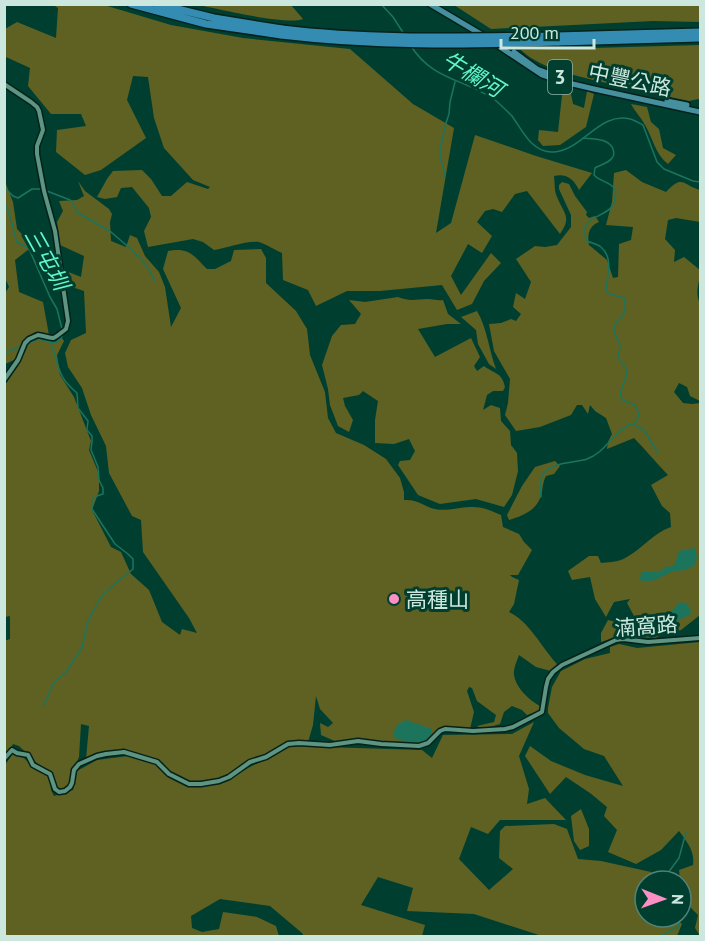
<svg xmlns="http://www.w3.org/2000/svg" width="705" height="941" viewBox="0 0 705 941" font-family="'PT Sans','Noto Sans TC',sans-serif">
<style>
.green{fill:#5f6123}
.water{fill:#1c745d}
.lines{fill:none;stroke-linecap:round;stroke-linejoin:round}
.stream{stroke:#1c745d;stroke-width:1.5}
.minor-casing{stroke:#05221a;stroke-width:7}
.major-casing{stroke:#05221a;stroke-width:8}
.highway-casing{stroke:#05221a;stroke-width:10}
.minor{stroke:#5d9482;stroke-width:4}
.major{stroke:#458f9f;stroke-width:5}
.highway{stroke:#358cb3;stroke-width:7}
.highway-bridge-casing{stroke:#05221a;stroke-width:10;stroke-linecap:butt}
.highway-bridge{stroke:#358cb3;stroke-width:7}
.poi-dot{fill:#fc8fc3;stroke:#003f30;stroke-width:2}
.labels{text-anchor:middle;dominant-baseline:central;stroke-width:6;stroke-linejoin:round;paint-order:stroke}
.shield{fill:#003f30;stroke:#8fb5aa;stroke-width:1.5}
.shield-label{font-size:20px;font-weight:bold;fill:#cce8de}
.street-label{font-size:21px;fill:#cce8de;stroke:#003f30}
.poi-label{font-size:21px;fill:#cce8de;stroke:#003f30;text-anchor:start}
.water-label{font-size:22px;font-style:italic;fill:#62f6cb;stroke:#003f30}
</style>
<rect width="100%" height="100%" fill="#003f30"/>
<path class="green" d="M52 4 104 5 171 25 243 38 350 49 413 104 454 128 436 233 451 223 475 135 536 156 592 173 579 190C574 179 566 173 554 176 555 183 554 190 557 197 564 214 572 217 560 234L527 191 515 194 502 212 493 209 485 211 477 222 492 236 482 253 468 244 451 276 461 295 491 253 501 263 484 281 472 304 457 310 442 285 380 291H347L316 306 308 290 283 280 282 253C275 250 266 244 259 242 248 240 226 248 214 250L203 242 193 239 148 247 144 231 151 217 149 208 132 187 121 188 117 197 105 199 97 197 107 179 113 171 142 170 151 179 162 196H171L187 182 208 189 210 187 193 180 164 148 154 118 148 77 133 76 127 100 146 138 101 170 85 175 56 152 57 130 86 126 81 114H51L28 86 30 68 6 57 5 59V29L17 22 56 38 58 8Z
M197 5H291L303 19C286 26 217 8 197 5Z
M454 5H700V22L653 21 491 29Z
M700 45V100L698 99 689 101C656 94 622 87 589 79 566 73 539 67 521 50Z
M563 86 570 88 573 104 584 108 587 91 594 94 586 127 560 145 543 146 538 140 539 130 558 132Z
M631 104 647 107 651 122 659 129 663 148 676 155 668 164C655 154 653 138 645 125 641 117 635 112 631 104Z
M626 170 642 182 666 192C683 174 682 185 700 190V222L676 218 668 220 665 239 675 250 674 262 684 257 700 270C700 285 694 290 700 304V401L690 396 687 387 679 383 674 392 683 403 692 404 700 403V615L681 630 664 634 655 638 635 637 613 638 601 642V633L608 620 629 625 634 616 627 603 630 599 614 602 606 617 595 599 590 577 572 580 568 571 589 556H598L601 563C608 562 615 562 621 560 640 552 651 534 671 527L670 513 662 506 651 485 668 475C656 463 646 450 634 438L607 449 608 442 612 434 606 418 595 411 590 405 588 414 582 405H577L571 415 540 427 516 431 505 415 508 403 510 379 494 351 489 324 501 323 511 319 516 321 521 314 513 307 516 293 525 299 531 282 516 259 535 246 545 247 557 245 571 227V215L559 189V185L562 182 569 184 575 196 587 212 586 215 589 218 595 216 599 222C589 226 587 234 589 245L607 260 613 278 618 277 619 244 631 240 633 227 606 225 612 202 614 173Z
M4 179 13 202 17 229 33 246 15 260 19 292 43 302 49 335 35 332 23 342 16 359 5 364V293L9 287 4 276Z
M78 181 85 191 109 209 112 214 110 222 111 241 126 247 130 235 137 238 145 256 159 272 165 287 171 327 181 308 163 269 168 251C189 247 193 255 207 269H215L231 261 234 250 261 249 266 258V283L296 311 307 329 310 355 325 392 328 418 336 433 364 445 386 459 400 478 404 492V500C418 499 423 506 435 509 449 512 460 506 473 507 483 507 492 511 501 515L503 527 519 534 524 542 532 550 518 575H510L512 577 519 580 514 604 509 612C529 621 542 648 557 664L551 671 536 667 519 655C517 661 513 669 514 675 516 688 529 700 540 706L538 711 527 715 522 710 512 706 504 712 500 724 483 729 477 726 494 722 496 715 477 701 472 688 469 687 467 691 474 712 470 729 451 727 438 730 426 742 419 744 390 743 367 739 337 742 321 735 320 723 328 727 333 723 320 709 316 696 313 725 308 742H288L268 754 254 758 220 779 195 783 186 781 171 773 162 762 126 752 86 759 89 726 81 724 79 757 74 768 69 786 65 790 57 789 52 773 41 767 19 746 13 744 5 759 4 641 10 639V616L5 617V385L18 366 29 343 39 339 54 343 61 337 64 341 57 355 60 375 74 397 91 441 89 450 99 474V491L92 510 111 547 121 552 131 574 149 590 162 622 180 635 182 629 197 633 189 618 143 552 141 520 132 516 109 473 106 446 91 415 82 388 68 367 65 353 71 340 86 333 84 291 72 287 65 282 66 271 81 277 84 256 60 245 57 222 63 211 59 201 77 200 84 196Z
M398 297C411 302 415 299 428 299 434 299 437 301 443 300L448 314 461 324H447L418 329 435 357 471 338 480 357 474 366 477 371 484 366C494 374 502 372 505 387L503 391H493L487 395 483 410 491 405 500 408 501 421 510 431 511 445 517 453 518 471 512 495 504 507 476 499 440 504 418 495 398 465 400 461 410 460 415 451 409 439 394 444 375 443V420L378 401 363 391 359 395 343 398 345 406 353 420 349 432 338 426 330 405 328 389 322 365 332 336 341 325 355 324 361 314 349 300 365 302Z
M477 311C487 328 489 350 496 369L489 364 478 344 476 330 461 317Z
M555 461 560 466 554 474 546 476C542 484 543 489 541 496 536 511 522 516 509 520L507 515 522 486 535 467Z
M700 642V936L695 928 698 915 682 899 679 870 693 865C695 851 687 842 679 831L661 850 636 864 608 852 617 830 604 816 607 807 590 793 566 777 550 794 525 756 530 746 551 761 585 775 623 786 604 756 584 749 559 728 548 713V708L552 687 561 671 585 659 610 653V647L619 644 637 648Z
M534 722 519 756 529 789 527 804 545 798 566 820H500L488 834 471 827 459 859 489 890 513 869 499 858 500 831 505 826 554 824 567 829 578 859 601 861 651 872 655 881H645V917H675L682 924 677 936H542L474 914 407 911 413 888 378 877 361 905 425 925 422 936H304L302 933 270 906 220 899 191 916 192 928 202 932 219 929 223 912 257 917 276 926 279 936H5V765L15 750 36 769 50 776 51 790 54 796 73 790 77 771 97 760 128 756 159 765 164 774 192 787 224 782 248 768 291 746 422 750 432 758 443 735 512 734Z
M581 809 589 829V846L580 850 574 841 571 816Z"/>
<path class="water" d="M695 548 697 558 694 566C691 567 688 569 685 570 680 571 676 570 671 572 658 578 655 583 639 580L642 572H660L665 567 674 566 679 551Z
M680 602 687 604 691 611 690 615 680 619 664 632 655 630Z
M406 720 432 729C432 734 431 740 425 742 417 744 400 741 394 737 393 727 398 724 406 720Z"/>
<g class="lines">
<path class="stream" d="M381 4 393 17 404 34
M411 46C432 80 465 79 495 100 501 105 507 111 512 116 522 130 531 151 551 152 581 153 599 111 630 119 634 120 639 123 643 125L657 162 664 169 693 181 700 182
M444 177V170L440 157V150L445 126 449 114 450 102 455 82
M4 187 13 196 18 198 32 189H41
M47 191 70 200 72 202 77 212 111 232 133 251 146 265 155 281
M4 203C12 214 12 229 17 242L28 248 30 251 50 297 57 309 62 329
M27 345 37 339C47 340 58 349 63 334
M4 353 20 347
M634 425 644 430 658 453
M541 497C541 490 539 480 543 474 551 462 575 463 587 459 604 453 612 435 627 426 630 424 633 424 636 422L639 414 635 405C631 403 624 402 622 399 617 392 627 380 627 372 626 366 622 364 620 360 617 355 620 350 620 346 619 339 613 334 614 328 616 316 629 320 624 298L608 293 606 290C607 277 614 258 601 247 597 244 591 243 587 241 575 212 614 220 615 198 616 195 616 191 614 188 610 182 599 181 594 175L595 168C600 165 609 163 612 158 614 156 614 152 613 149 609 138 593 139 583 138
M43 706 54 683 66 672 82 648 88 621 100 598 110 588 133 569V559L128 554 115 544 92 509V500L97 496 103 494V488L99 480 98 467 91 450 92 442V436L87 430 88 421 78 408 77 393C63 381 60 375 56 358 54 352 52 349 51 343
M662 881 679 858 686 832
M661 936 679 926V920L675 917"/>
<g class="minor-casing">
<path id="minor" d="M4 84 31 102 37 107 39 111 43 130 37 146V154L44 191 55 231 68 321 66 329C49 342 57 338 38 335L29 339 25 343 18 360 4 380
M4 759 12 750 17 753 28 755 33 765 50 774 55 789 59 792 65 791 70 787 72 783 74 770 79 764 97 756 106 754 124 752 157 762 169 774 189 784H201L219 781 229 777 250 762 266 757 288 744 299 743 330 745 358 741 381 744 419 746 428 743 440 731 445 729 473 731 505 729 513 727 542 712 546 687 548 679 553 672 562 665 616 640 623 639 648 642 700 638"/>
</g>
<g class="major-casing">
<path id="major" d="M430 4 484 36
M494 43 542 75 560 81 594 89 700 112
M514 52 537 69 553 75
M667 101 687 105"/>
</g>
<g class="highway-casing">
<path id="highway" d="M131 4 206 24 281 35
M157 4 214 18 282 29
M556 36 700 32
M557 42 700 38"/>
</g>
<use href="#minor" class="minor"/>
<use href="#major" class="major"/>
<use href="#highway" class="highway"/>
<g class="highway-bridge-casing">
<path id="highway-bridge" d="M282 29C373 40 465 37 556 36
M281 35C373 46 464 45 557 42"/>
</g>
<use href="#highway-bridge" class="highway-bridge"/>
</g>
<circle class="poi-dot" cx="394" cy="599" r="6"/>
<g class="labels">
<rect class="shield" x="548" y="60" width="24" height="34" rx="4.5"/>
<g class="shield-label">
<text x="560" y="77">3</text>
</g>
<g class="street-label">
<text transform="translate(630 80) rotate(12)">中豐公路</text>
<text transform="translate(646 626) rotate(-4)">湳窩路</text>
</g>
<g class="poi-label">
<text x="406" y="599">高種山</text>
</g>
<g class="water-label">
<text transform="translate(473 74) rotate(31)">牛欄河</text>
<text transform="translate(47 259) rotate(61)">三屯圳</text>
</g>
</g>
<rect width="705" height="941" fill="none" stroke="#cce8de" stroke-width="12"/>
<g transform="translate(663 899) rotate(91)"><circle r="28" fill="#003f30" stroke="#528376" stroke-width="1.5"/>
<path d="M0-4.5L10 22L0 15L-10 22Z" fill="#fc8fc3"/>
<text y="-9" font-size="16" font-weight="bold" text-anchor="middle" fill="#cce8de">N</text>
</g>
<path d="M501 39v9h93v-9" fill="none" stroke="#cce8de" stroke-width="3"/>
<text x="510" y="39" font-size="18" fill="#cce8de" stroke="#003f30" stroke-width="4.5" paint-order="stroke">200 m</text>
</svg>
